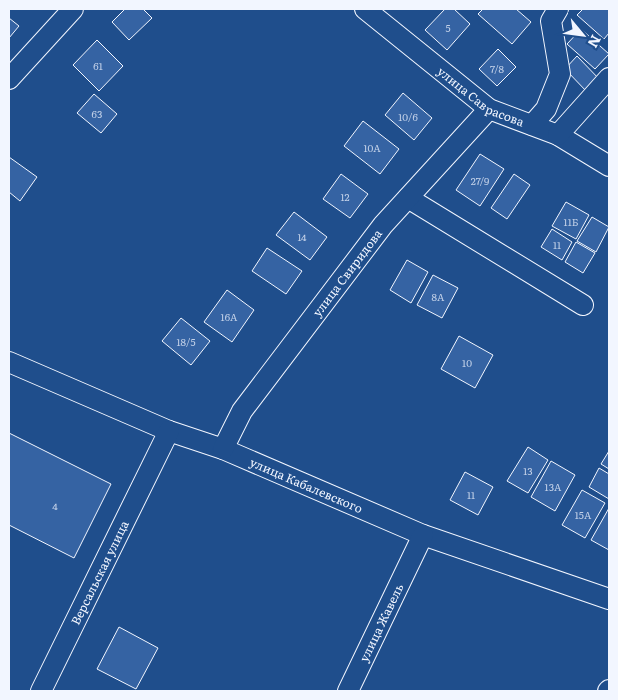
<svg xmlns="http://www.w3.org/2000/svg" width="618" height="700" viewBox="0 0 618 700" font-family="Literata,serif">
<style>
.building{fill:#3563a3;stroke:#f2f6ff}
.lines{fill:none;stroke-linecap:round;stroke-linejoin:round}
.minor-casing{stroke:#f2f6ff;stroke-width:22}
.minor{stroke:#1f4e8c;stroke-width:20}
.labels{text-anchor:middle;dominant-baseline:central;stroke-width:4;stroke-linejoin:round;paint-order:stroke}
.number-label{font-size:10px;fill:#c3d1e8}
.street-label{font-size:12px;fill:#f2f6ff;stroke:#1f4e8c}
</style>
<rect width="100%" height="100%" fill="#1f4e8c"/>
<path class="building" d="M125 9H143L152 18 129 40 112 22Z
M445 9H454L470 24 447 50 425 30Z
M483 9H516L531 22 512 44 478 14Z
M583 9H609V33L604 39 577 15Z
M9 18 19 26 9 38Z
M581 29 609 54 595 69 567 44Z
M97 40 123 66 99 91 73 65Z
M498 49 516 67 497 86 479 69Z
M577 56 601 81 588 93 565 69Z
M403 93 432 118 414 140 385 115Z
M94 94 117 114 101 133 77 113Z
M363 121 399 149 380 174 344 146Z
M480 154 504 169 480 206 456 190Z
M9 157 37 177 20 201 9 192Z
M341 174 368 194 350 218 323 199Z
M514 174 530 185 507 219 491 208Z
M566 202 589 215 576 239 552 226Z
M294 212 327 237 310 260 276 235Z
M592 217 609 227 596 252 577 241Z
M552 229 572 242 562 260 541 247Z
M576 242 595 253 583 273 565 262Z
M267 248 302 271 286 294 252 271Z
M407 260 428 272 411 303 390 290Z
M433 275 458 288 442 318 417 305Z
M227 290 254 310 232 342 204 322Z
M181 318 210 341 191 365 162 341Z
M459 336 493 355 475 388 441 369Z
M9 433 111 484 74 558 9 525Z
M528 447 548 460 528 493 507 481Z
M609 451V469L601 464Z
M551 461 575 475 555 511 531 497Z
M599 468 609 474V499L589 487Z
M465 472 493 487 478 515 450 500Z
M582 490 605 503 585 538 562 525Z
M609 508V550L591 540Z
M119 627 158 648 136 689 97 669Z"/>
<g class="lines">
<g class="minor-casing">
<g id="minor">
<path id="s1" d="M365 9 489 109 558 135 609 166"/>
<path d="M9 79 73 9"/>
<path d="M532 125 546 109 560 74 551 21 558 9"/>
<path d="M558 135 609 78"/>
<path d="M408 198 583 305"/>
<path id="s2" d="M9 362 169 431 223 449 423 535 609 599"/>
<path id="s3" d="M223 449 242 411 383 225 489 109"/>
<path id="s4" d="M41 691 169 431"/>
<path id="s5" d="M348 691 423 535"/>
<path d="M608 691 609 690"/>
</g>
</g>
<use href="#minor" class="minor"/>
</g>
<g class="labels">
<g class="number-label">
<text x="448" y="27">5</text>
<text x="98" y="65">61</text>
<text x="497" y="68">7/8</text>
<text x="97" y="113">63</text>
<text x="408" y="116">10/6</text>
<text x="372" y="147">10А</text>
<text x="480" y="180">27/9</text>
<text x="345" y="196">12</text>
<text x="571" y="221">11Б</text>
<text x="302" y="236">14</text>
<text x="557" y="244">11</text>
<text x="438" y="296">8А</text>
<text x="229" y="316">16А</text>
<text x="186" y="341">18/5</text>
<text x="467" y="362">10</text>
<text x="528" y="470">13</text>
<text x="553" y="486">13А</text>
<text x="471" y="494">11</text>
<text x="55" y="505">4</text>
<text x="583" y="514">15А</text>
</g>
<g class="street-label">
<text stroke="none"><textPath href="#s1" startOffset="146">улица Саврасова</textPath></text>
<text stroke="none"><textPath href="#s3" startOffset="216">улица Свиридова</textPath></text>
<text stroke="none"><textPath href="#s2" startOffset="322">улица Кабалевского</textPath></text>
<text stroke="none"><textPath href="#s4" startOffset="132">Версальская улица</textPath></text>
<text stroke="none"><textPath href="#s5" startOffset="76">улица Жавель</textPath></text>
</g>
</g>
<rect width="618" height="700" fill="none" stroke="#f2f6ff" stroke-width="20"/>
<g transform="translate(583 35) rotate(119)" stroke="#1f4e8c" stroke-width="4" paint-order="stroke">
<path d="M0-4L9 19L0 12L-9 19Z" fill="#f2f6ff"/>
<text y="-8" font-size="14" font-weight="bold" text-anchor="middle" fill="#f2f6ff">N</text>
</g>
</svg>
